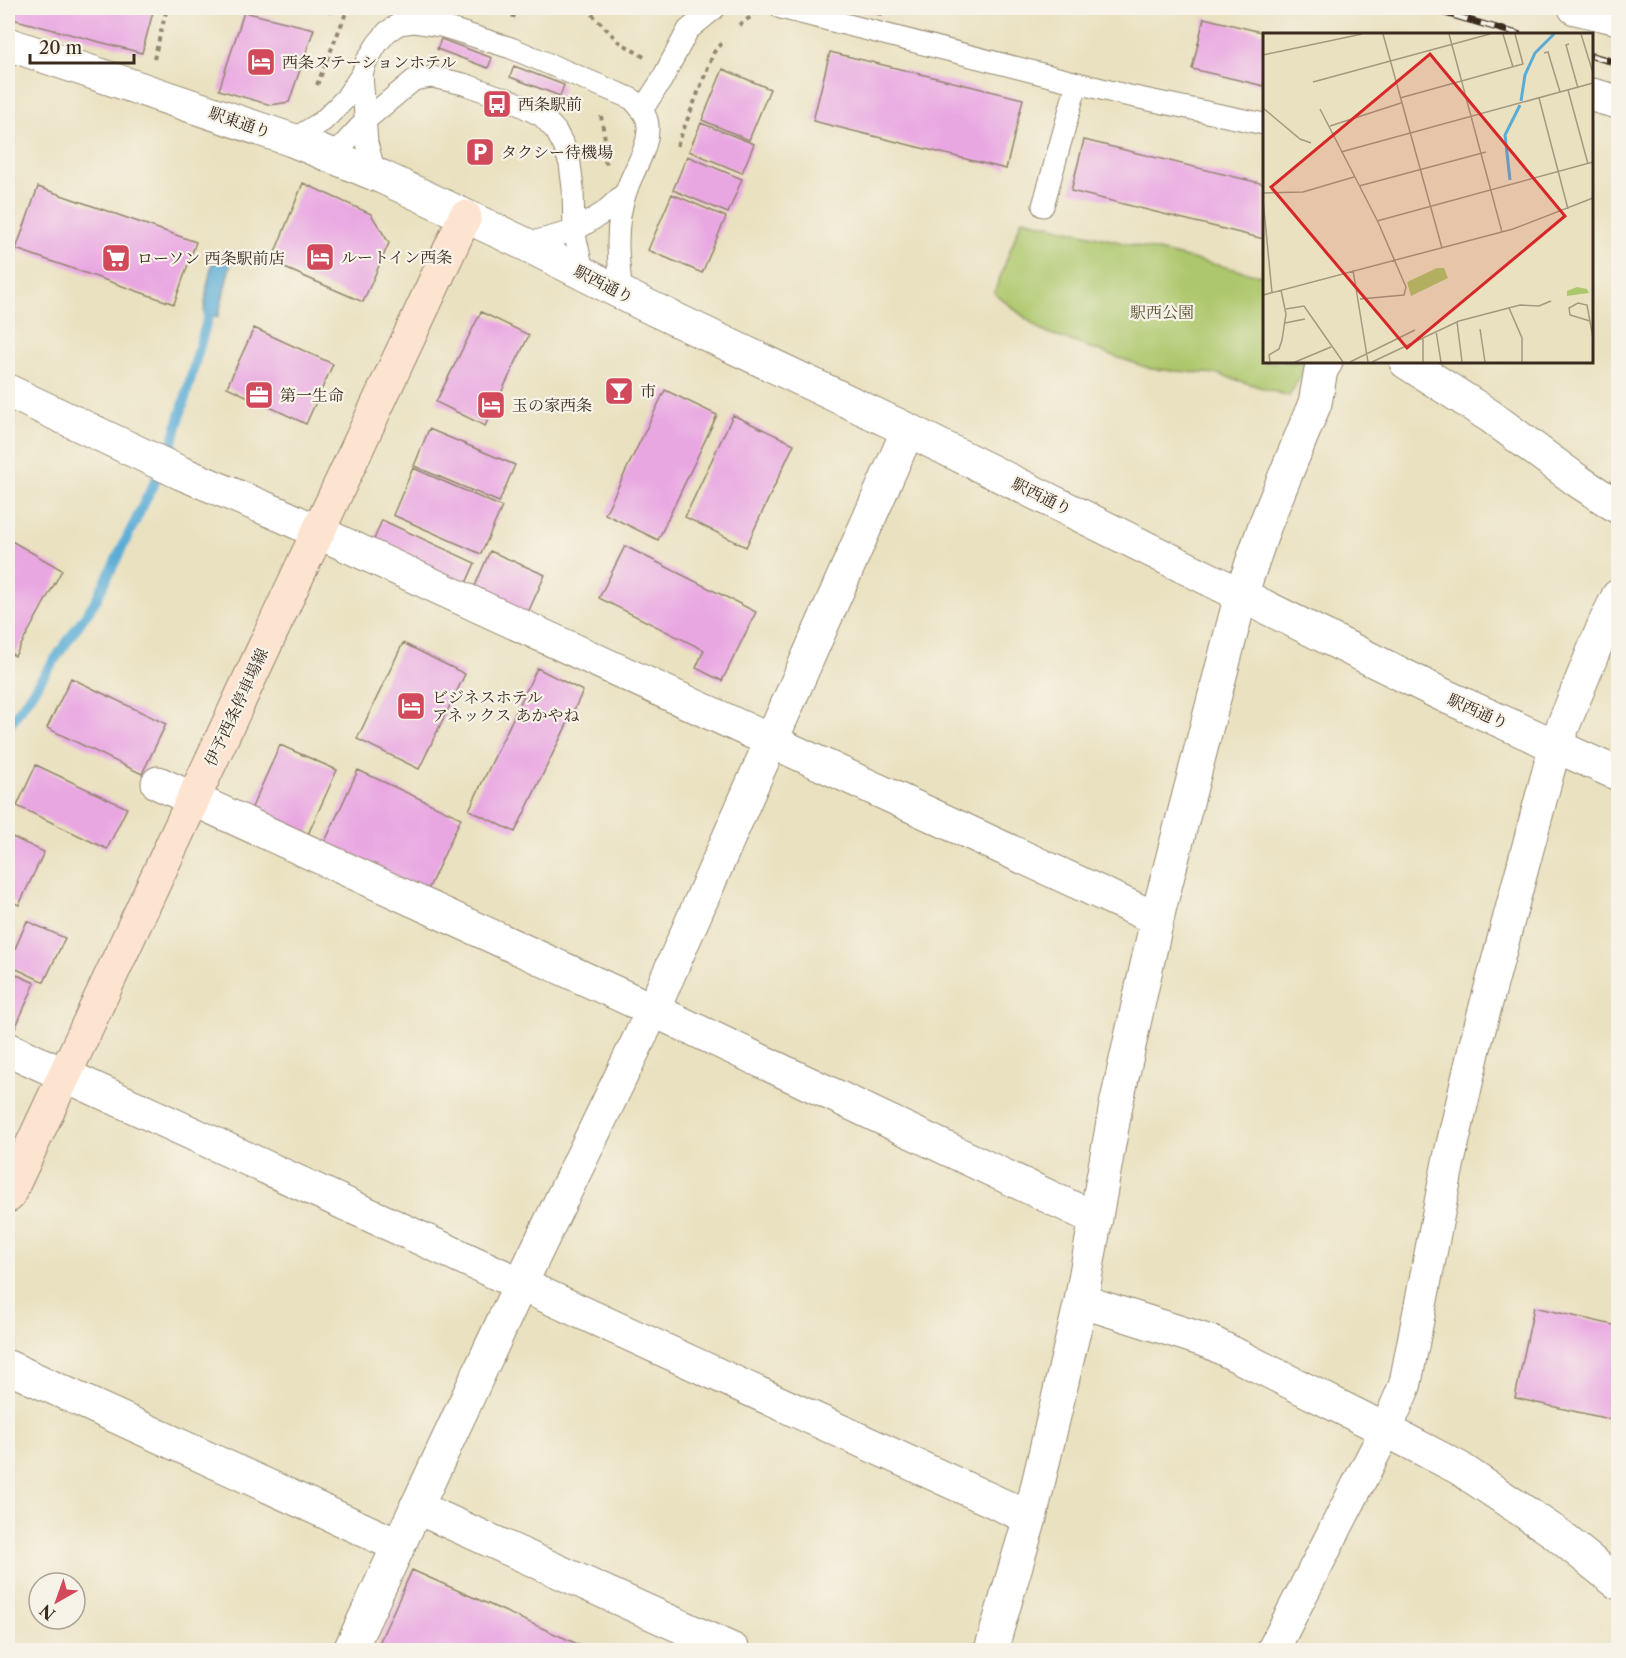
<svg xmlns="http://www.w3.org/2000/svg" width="1626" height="1658" viewBox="0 0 1626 1658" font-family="'Libre Caslon Text','Noto Serif JP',serif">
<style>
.green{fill:#adc76c;stroke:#747845;stroke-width:1.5}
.water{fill:#59acd5;stroke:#4a6b7a;stroke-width:1.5}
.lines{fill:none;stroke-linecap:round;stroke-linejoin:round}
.stream{stroke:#59acd5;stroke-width:10}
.building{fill:#e9a7e2}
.service-casing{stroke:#92866f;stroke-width:23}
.pedestrian-casing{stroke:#92866f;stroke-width:34}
.minor-casing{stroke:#92866f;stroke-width:35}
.tertiary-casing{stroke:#92866f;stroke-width:35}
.secondary-casing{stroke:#92866f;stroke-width:35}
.path{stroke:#92866f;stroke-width:4;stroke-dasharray:4.5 4.5;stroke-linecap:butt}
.service{stroke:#fff;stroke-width:21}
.pedestrian{stroke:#fff;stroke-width:32}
.minor{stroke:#fff;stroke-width:33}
.tertiary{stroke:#fff;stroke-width:33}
.secondary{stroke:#fde4d0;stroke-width:33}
.rail-casing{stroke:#3b2a1e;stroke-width:7}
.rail{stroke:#f7f3e8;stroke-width:4.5;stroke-dasharray:14;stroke-linecap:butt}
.labels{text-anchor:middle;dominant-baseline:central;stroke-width:4.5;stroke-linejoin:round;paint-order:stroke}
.poi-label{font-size:16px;fill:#3b2a1e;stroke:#f7f3e8;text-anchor:start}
.street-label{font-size:16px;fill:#3b2a1e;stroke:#f7f3e8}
.park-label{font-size:16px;fill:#585132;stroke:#f7f3e8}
.inset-river{fill:none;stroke:#59acd5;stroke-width:3}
.inset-road{fill:none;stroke:#a4987f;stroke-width:1.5}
.view{fill:#d62828;fill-opacity:0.15;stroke:#d62828;stroke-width:3}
.inset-edge{fill:none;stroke:#3b2a1e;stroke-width:3}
</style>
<rect width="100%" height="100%" fill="#f7f3e8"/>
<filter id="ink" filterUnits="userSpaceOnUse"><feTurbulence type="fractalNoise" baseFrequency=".0167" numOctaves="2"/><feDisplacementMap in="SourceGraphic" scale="12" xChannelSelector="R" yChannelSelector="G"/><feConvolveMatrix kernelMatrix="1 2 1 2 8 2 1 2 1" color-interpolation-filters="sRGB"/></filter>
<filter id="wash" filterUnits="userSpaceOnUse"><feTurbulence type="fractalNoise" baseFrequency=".008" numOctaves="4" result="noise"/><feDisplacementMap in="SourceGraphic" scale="24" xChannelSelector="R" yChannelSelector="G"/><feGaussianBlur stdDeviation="1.35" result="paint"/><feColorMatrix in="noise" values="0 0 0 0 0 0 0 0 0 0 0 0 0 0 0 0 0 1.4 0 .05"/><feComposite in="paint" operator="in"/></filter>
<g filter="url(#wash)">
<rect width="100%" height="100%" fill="#eae1c0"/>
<path class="green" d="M1022 219 1264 276V362H1308L1289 396 1217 374 1151 369 1042 331 994 293Z"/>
<path class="water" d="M214 255 231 262 218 317 204 313 207 287Z"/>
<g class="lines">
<path class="stream" d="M8 727 96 600 170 451 212 303"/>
</g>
<g id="blocks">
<path class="building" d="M8 8H154L142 53 8 18Z
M314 8H333L331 13Z
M856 8H883L881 15Z
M244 12 314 29 289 102 271 105 219 90Z
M1204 18 1269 34H1264V86L1192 69Z
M441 39 492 58 488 68 437 49Z
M830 52 1023 99 1006 169 813 121Z
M514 66 564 85 560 96 510 77Z
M723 69 770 89 749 140 702 120Z
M701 123 754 144 742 173 689 151Z
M1084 140 1264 184V239L1071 191Z
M687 156 742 179 728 213 673 190Z
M303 183 371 214 389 243 363 302 271 262Z
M38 187 196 242 174 304 16 249Z
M672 194 726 217 702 273 648 250Z
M481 312 529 335 485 426 436 402Z
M254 328 333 364 306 424 227 387Z
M665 390 717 415 658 540 605 514Z
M733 415 794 444 746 547 685 517Z
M429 429 515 465 499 502 414 466Z
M413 468 502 507 481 554 393 515Z
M382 520 475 563 463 590 370 549Z
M8 539 62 570 15 656 8 652Z
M625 546 756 612 722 681 696 668 704 650 599 598Z
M490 551 545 575 525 619 471 595Z
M403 643 465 674 419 769 357 739Z
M537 668 583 691 515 832 469 810Z
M71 678 166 724 142 774 47 728Z
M280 745 337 770 305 841 248 816Z
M36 765 127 808 107 849 17 806Z
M358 770 461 818 426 894 323 846Z
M8 835 44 852 19 905 8 900Z
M27 921 65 938 44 982 8 965Z
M8 971 35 983 10 1040 8 1039Z
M1534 1307 1618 1326V1421L1515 1398Z
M412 1570 591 1650H376Z"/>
</g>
</g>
<g filter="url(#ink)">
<use href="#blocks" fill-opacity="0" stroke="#92866f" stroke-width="1.5"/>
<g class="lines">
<g class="service-casing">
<path id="service" d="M781 8 1125 95 1264 124
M362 74 367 143 372 162 382 177
M642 110 661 81 688 30 715 8
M292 140 323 121 345 99 362 74 366 62 377 44 387 32 399 24 414 22 441 26 511 48 632 99C641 109 649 116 648 130 647 152 632 172 626 192 614 225 618 260 622 294
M332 157 366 120 414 80 432 77 464 84 512 101 542 116 556 131 564 146 570 164 573 188 574 231 584 274
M1043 206 1077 83
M525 244 574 231 603 213 625 193"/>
</g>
<g class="pedestrian-casing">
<path id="pedestrian" d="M1273 1650 1386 1430 1405 1385 1448 1164 1475 1046 1555 746"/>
</g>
<g class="minor-casing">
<path id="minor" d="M1575 8 1618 18
M1592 95 1618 102
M1406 362 1490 416 1578 481 1618 507
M8 391 181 473 279 514 1157 919
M1555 746 1604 625 1618 596
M158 783 653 1010 1096 1219
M8 1049 1030 1518
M1081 1301 1210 1342 1386 1430 1459 1468 1553 1531 1618 1583
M8 1367 399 1546
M416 1507 733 1650
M350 1650 521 1283 653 1010 908 430
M991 1650 1030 1518 1081 1301 1116 1105 1160 906 1241 595 1265 525 1315 403 1321 370 1326 362"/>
</g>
<g class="tertiary-casing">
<path id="tertiary" d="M8 44 292 140 382 177 525 244 641 303 908 430 1443 695 1618 774"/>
</g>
<g class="secondary-casing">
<path id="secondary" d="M8 1196 465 217"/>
</g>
<path class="path" d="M586 8 618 41 644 57
M513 18 516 8
M739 25 755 14
M154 59 167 8
M317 85 348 8
M601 116 606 145 605 161 607 164
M677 146 714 52 724 41"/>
<use href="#service" class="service"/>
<use href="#pedestrian" class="pedestrian"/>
<use href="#minor" class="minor"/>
<use href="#tertiary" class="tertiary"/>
<use href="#secondary" class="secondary"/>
<g class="rail-casing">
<path id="rail" d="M1427 8 1518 34
M1592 56 1618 63"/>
</g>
<use href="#rail" class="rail"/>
</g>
</g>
<defs>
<g id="hotel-square" transform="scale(1.5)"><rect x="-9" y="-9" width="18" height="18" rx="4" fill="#d1495b" stroke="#f7f3e8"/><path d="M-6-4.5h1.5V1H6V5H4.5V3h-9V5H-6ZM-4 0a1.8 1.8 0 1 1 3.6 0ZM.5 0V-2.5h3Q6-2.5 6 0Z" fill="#fff"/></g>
<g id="bus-square" transform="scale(1.5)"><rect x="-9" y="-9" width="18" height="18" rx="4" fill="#d1495b" stroke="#f7f3e8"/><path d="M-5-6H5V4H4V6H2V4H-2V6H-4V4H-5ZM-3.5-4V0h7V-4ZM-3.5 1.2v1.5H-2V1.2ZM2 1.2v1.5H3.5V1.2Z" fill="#fff"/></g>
<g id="parking-square" transform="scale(1.5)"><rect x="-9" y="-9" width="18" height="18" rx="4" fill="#d1495b" stroke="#f7f3e8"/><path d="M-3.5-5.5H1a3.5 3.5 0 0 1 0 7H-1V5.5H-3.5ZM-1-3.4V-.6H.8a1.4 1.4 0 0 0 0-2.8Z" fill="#fff"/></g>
<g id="supermarket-square" transform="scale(1.5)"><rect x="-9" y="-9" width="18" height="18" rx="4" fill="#d1495b" stroke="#f7f3e8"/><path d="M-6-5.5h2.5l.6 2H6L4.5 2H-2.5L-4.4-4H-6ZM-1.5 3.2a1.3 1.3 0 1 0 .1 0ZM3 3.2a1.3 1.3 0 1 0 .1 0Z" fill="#fff"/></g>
<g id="bar-square" transform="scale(1.5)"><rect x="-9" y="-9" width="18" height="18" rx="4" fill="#d1495b" stroke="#f7f3e8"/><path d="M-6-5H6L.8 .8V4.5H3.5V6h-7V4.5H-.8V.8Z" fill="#fff"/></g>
<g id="office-square" transform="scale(1.5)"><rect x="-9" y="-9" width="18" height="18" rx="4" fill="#d1495b" stroke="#f7f3e8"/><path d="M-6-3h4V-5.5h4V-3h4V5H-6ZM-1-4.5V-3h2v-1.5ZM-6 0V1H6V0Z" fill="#fff"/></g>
</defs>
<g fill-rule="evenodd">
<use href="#hotel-square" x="261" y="62"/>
<use href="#bus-square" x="497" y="104"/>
<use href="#parking-square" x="480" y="152"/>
<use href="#hotel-square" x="320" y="257"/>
<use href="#supermarket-square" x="116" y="258"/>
<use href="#bar-square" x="619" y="391"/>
<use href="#office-square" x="259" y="395"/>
<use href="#hotel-square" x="491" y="405"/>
<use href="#hotel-square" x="411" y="706"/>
</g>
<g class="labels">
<g class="poi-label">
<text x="282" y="62">西条ステーションホテル</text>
<text x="518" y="104">西条駅前</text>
<text x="501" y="152">タクシー待機場</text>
<text x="341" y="257">ルートイン西条</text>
<text x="137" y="258">ローソン 西条駅前店</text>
<text x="640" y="391">市</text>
<text x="280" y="395">第一生命</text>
<text x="512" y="405">玉の家西条</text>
<text x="432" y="697">ビジネスホテル<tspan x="432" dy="18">アネックス あかやね</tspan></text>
</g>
<g class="street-label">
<text transform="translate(240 122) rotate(19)">駅東通り</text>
<text transform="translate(604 284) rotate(27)">駅西通り</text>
<text transform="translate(1042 496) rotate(26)">駅西通り</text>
<text transform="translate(236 707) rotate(-65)">伊予西条停車場線</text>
<text transform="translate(1478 711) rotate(24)">駅西通り</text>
</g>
<g class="park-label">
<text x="1162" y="312">駅西公園</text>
</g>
</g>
<g transform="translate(1263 33)">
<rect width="330" height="330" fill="#eae1c0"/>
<path d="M174 235H181L185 245 148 263 144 249ZM314 254 324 256 326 260 304 263V258Z" fill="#adc76c"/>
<path class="inset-river" d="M258 68 262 42 272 20 291 1M247 147 242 102 257 72"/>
<path class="inset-road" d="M120 1 179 215M186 1 239 199M240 1 250 34M318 1 330 40M306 11 303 12 315 55M281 20 285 19 297 59M0 22 99 1M50 49 227 1M305 57 325 131M137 65 260 31 252 1M276 65 305 176M0 75 37 106 48 110M57 76 115 189 143 254 141 262 97 266M67 93 138 70M78 119 330 50M96 153 223 119M0 160 40 159 91 144M0 166 9 260M114 188 330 129M90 237 105 329M0 262 250 196 330 165M246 275 259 305V329M23 276 41 273 80 329M327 288 307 282 306 275 315 270 324 272 330 305M194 289 199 329M22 290 42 286M217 296 222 329M173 298 178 329M160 305V329M7 329 6 322 16 316 19 307 23 281 18 257M32 329 68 314M87 329 152 297M109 329 196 288 257 272 276 273 288 268"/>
<path class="view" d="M167 21 302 183 144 315 8 154Z"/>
<rect width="330" height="330" class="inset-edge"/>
</g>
<rect width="1626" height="1658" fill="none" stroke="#f7f3e8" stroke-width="30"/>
<g transform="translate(57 1601) rotate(220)"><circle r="28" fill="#f7f3e8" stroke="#aca397" stroke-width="1.5"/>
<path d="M0-4.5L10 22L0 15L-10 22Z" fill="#d1495b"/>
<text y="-9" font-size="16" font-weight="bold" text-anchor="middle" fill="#3b2a1e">N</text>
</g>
<path d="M30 54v9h104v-9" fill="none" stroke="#3b2a1e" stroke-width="3"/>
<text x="39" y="54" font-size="18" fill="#3b2a1e" stroke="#f7f3e8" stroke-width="4.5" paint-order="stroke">20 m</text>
</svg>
